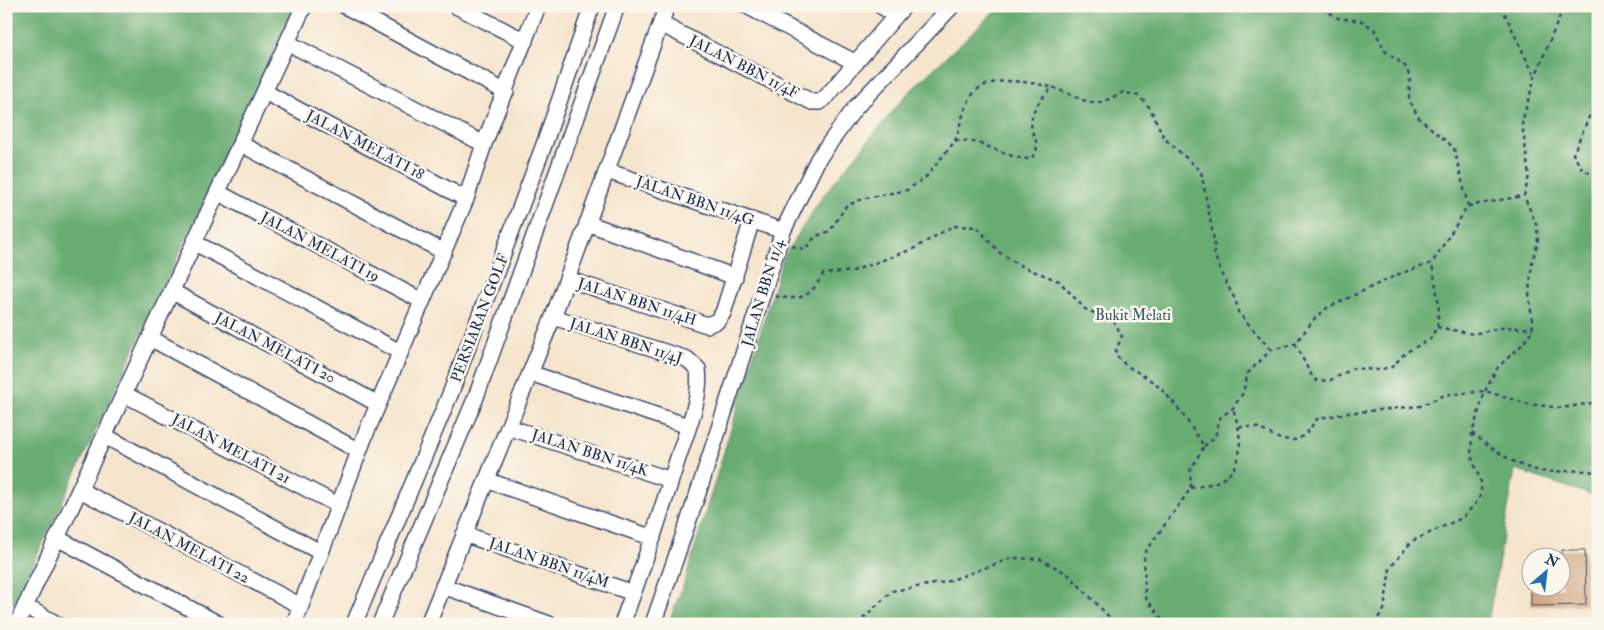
<svg xmlns="http://www.w3.org/2000/svg" width="1604" height="630" viewBox="0 0 1604 630" font-family="'IM FELL Double Pica',serif">
<style>
.forest{fill:#68ac72;stroke:#426e68}
.building{fill:#d2aa87}
.lines{fill:none;stroke-linecap:round;stroke-linejoin:round}
.minor-casing{stroke:#3c4a6f;stroke-width:18}
.path{stroke:#3c4a6f;stroke-width:2.5;stroke-dasharray:4 4;stroke-linecap:butt}
.minor{stroke:#fff;stroke-width:15}
.labels{text-anchor:middle;dominant-baseline:central;stroke-width:5;stroke-linejoin:round;paint-order:stroke}
.street-label{font-size:15px;fill:#1b2f5e;stroke:#fbf7ec}
.park-label{font-size:15px;fill:#395d69;stroke:#fbf7ec}
</style>
<rect width="100%" height="100%" fill="#fbf7ec"/>
<filter id="ink" filterUnits="userSpaceOnUse"><feTurbulence type="fractalNoise" baseFrequency=".02" numOctaves="2"/><feDisplacementMap in="SourceGraphic" scale="10" xChannelSelector="R" yChannelSelector="G"/><feConvolveMatrix kernelMatrix="1 2 1 2 8 2 1 2 1" color-interpolation-filters="sRGB"/></filter>
<filter id="wash" filterUnits="userSpaceOnUse"><feTurbulence type="fractalNoise" baseFrequency=".0096" numOctaves="4" result="noise"/><feDisplacementMap in="SourceGraphic" scale="20" xChannelSelector="R" yChannelSelector="G"/><feGaussianBlur stdDeviation="1.12" result="paint"/><feColorMatrix in="noise" values="0 0 0 0 0 0 0 0 0 0 0 0 0 0 0 0 0 1.4 0 .05"/><feComposite in="paint" operator="in"/></filter>
<g filter="url(#wash)">
<rect width="100%" height="100%" fill="#f6e5cd"/>
<path class="forest" d="M6 6H296L14 604 6 600Z
M1000 6H1598V497L1515 470 1489 617 1478 624H668L683 586 783 258 822 197 905 96Z"/>
<g id="blocks">
<path class="building" d="M1562 550H1585L1586 605 1531 606V588H1562Z"/>
</g>
</g>
<g filter="url(#ink)">
<use href="#blocks" fill-opacity="0" stroke="#3c4a6f" stroke-width="1"/>
<g class="lines">
<g class="minor-casing">
<path id="minor" d="M345 6 506 92
M456 6 525 41
M747 6 856 63
M881 6 896 15
M661 24 812 102H820L827 96 904 6
M288 43 484 144
M265 92 466 199
M241 144 444 252
M607 171 783 231
M219 193 422 301
M587 223 735 277
M195 243 400 352
M567 279 707 325 717 321 723 313 752 220
M173 292 378 404
M553 317 687 359 698 369C702 399 686 432 677 461 660 516 642 570 622 624
M150 338 359 451
M530 373 688 426
M124 394 338 505
M508 427 671 480
M105 436 320 552
M486 480 653 538
M80 490 299 605
M464 534 633 593
M57 538 219 624
M443 586 549 624
M25 606 57 624
M17 624 304 6
M294 624 366 433 466 199 484 144 538 6
M354 624 451 392 545 142 592 6
M380 624 476 397 617 6
M428 624 553 317 667 6
M653 624 698 493 783 231 818 159 855 108 952 6"/>
</g>
<path class="path" d="M1501 6 1535 77
M1598 39V44
M1598 85 1596 101 1573 154 1582 169 1598 178
M955 141C960 127 963 110 971 97 984 73 1030 82 1051 87
M1468 206 1523 196
M792 246 805 249 816 236 830 231 846 206 865 198 907 190 926 177 955 141C985 138 1001 158 1030 159L1036 153C1038 141 1035 141 1032 130 1028 113 1041 99 1052 87L1088 102H1103L1123 92 1139 96 1150 108 1164 138 1201 171 1214 240V254L1223 277 1236 301 1238 312 1271 350
M775 296C801 301 810 298 823 274L853 271 913 249 953 226 977 227 1000 253 1023 267 1059 281 1085 309 1114 321 1122 336 1115 353C1125 369 1140 371 1154 383 1175 400 1189 424 1204 446L1190 471 1191 488 1144 554 1145 597 1165 623 1169 624
M1437 327 1473 334 1506 327 1533 329
M1295 344C1303 356 1307 372 1317 381L1331 380 1354 368 1377 370 1392 367 1405 353 1430 339 1437 327 1439 305 1432 263
M1239 427H1256L1280 439 1297 440 1306 434 1317 419 1347 413 1420 406 1445 395 1485 391 1528 404 1562 408 1598 402
M1472 433C1491 448 1512 464 1536 470 1554 475 1577 467 1598 473
M1204 446 1215 437 1220 418 1233 408 1243 393 1248 373 1271 350 1295 344 1315 318 1327 308 1399 274 1432 263 1468 206 1454 148 1419 118 1409 100 1410 77 1405 66 1385 51 1374 29 1362 21 1338 18 1319 6
M1191 488C1201 486 1213 484 1221 480 1247 466 1241 431 1233 409
M857 624 892 591 946 582 1012 558 1040 559 1068 574 1116 624
M1373 624 1384 610 1390 568 1412 541 1462 518 1479 500 1482 485 1471 455 1472 433 1485 391 1498 367 1523 344 1533 329 1529 293 1532 262 1538 242 1537 226 1524 196 1529 176 1522 122 1535 77 1564 6"/>
<use href="#minor" class="minor"/>
</g>
</g>
<g class="labels">
<g class="street-label">
<text transform="translate(744 67) rotate(27)">JALAN BBN 11/4F</text>
<text transform="translate(365 145) rotate(28)">JALAN MELATI 18</text>
<text transform="translate(695 201) rotate(19)">JALAN BBN 11/4G</text>
<text transform="translate(320 247) rotate(28)">JALAN MELATI 19</text>
<text transform="translate(763 293) rotate(-73)">JALAN BBN 11/4</text>
<text transform="translate(637 302) rotate(18)">JALAN BBN 11/4H</text>
<text transform="translate(480 318) rotate(-69)">PERSIARAN GOLF</text>
<text transform="translate(626 341) rotate(18)">JALAN BBN 11/4J</text>
<text transform="translate(275 348) rotate(28)">JALAN MELATI 20</text>
<text transform="translate(231 449) rotate(28)">JALAN MELATI 21</text>
<text transform="translate(590 453) rotate(18)">JALAN BBN 11/4K</text>
<text transform="translate(189 548) rotate(28)">JALAN MELATI 22</text>
<text transform="translate(549 563) rotate(19)">JALAN BBN 11/4M</text>
</g>
<g class="park-label">
<text x="1133" y="315">Bukit Melati</text>
</g>
</g>
<rect width="1604" height="630" fill="none" stroke="#fbf7ec" stroke-width="25"/>
<g transform="translate(1546 572) rotate(28)"><circle r="24" fill="#fbf7ec" stroke="#a1a7b3"/>
<path d="M0-4L9 19L0 12L-9 19Z" fill="#1f6fb2"/>
<text y="-8" font-size="14" font-weight="bold" text-anchor="middle" fill="#1b2f5e">N</text>
</g>
</svg>
